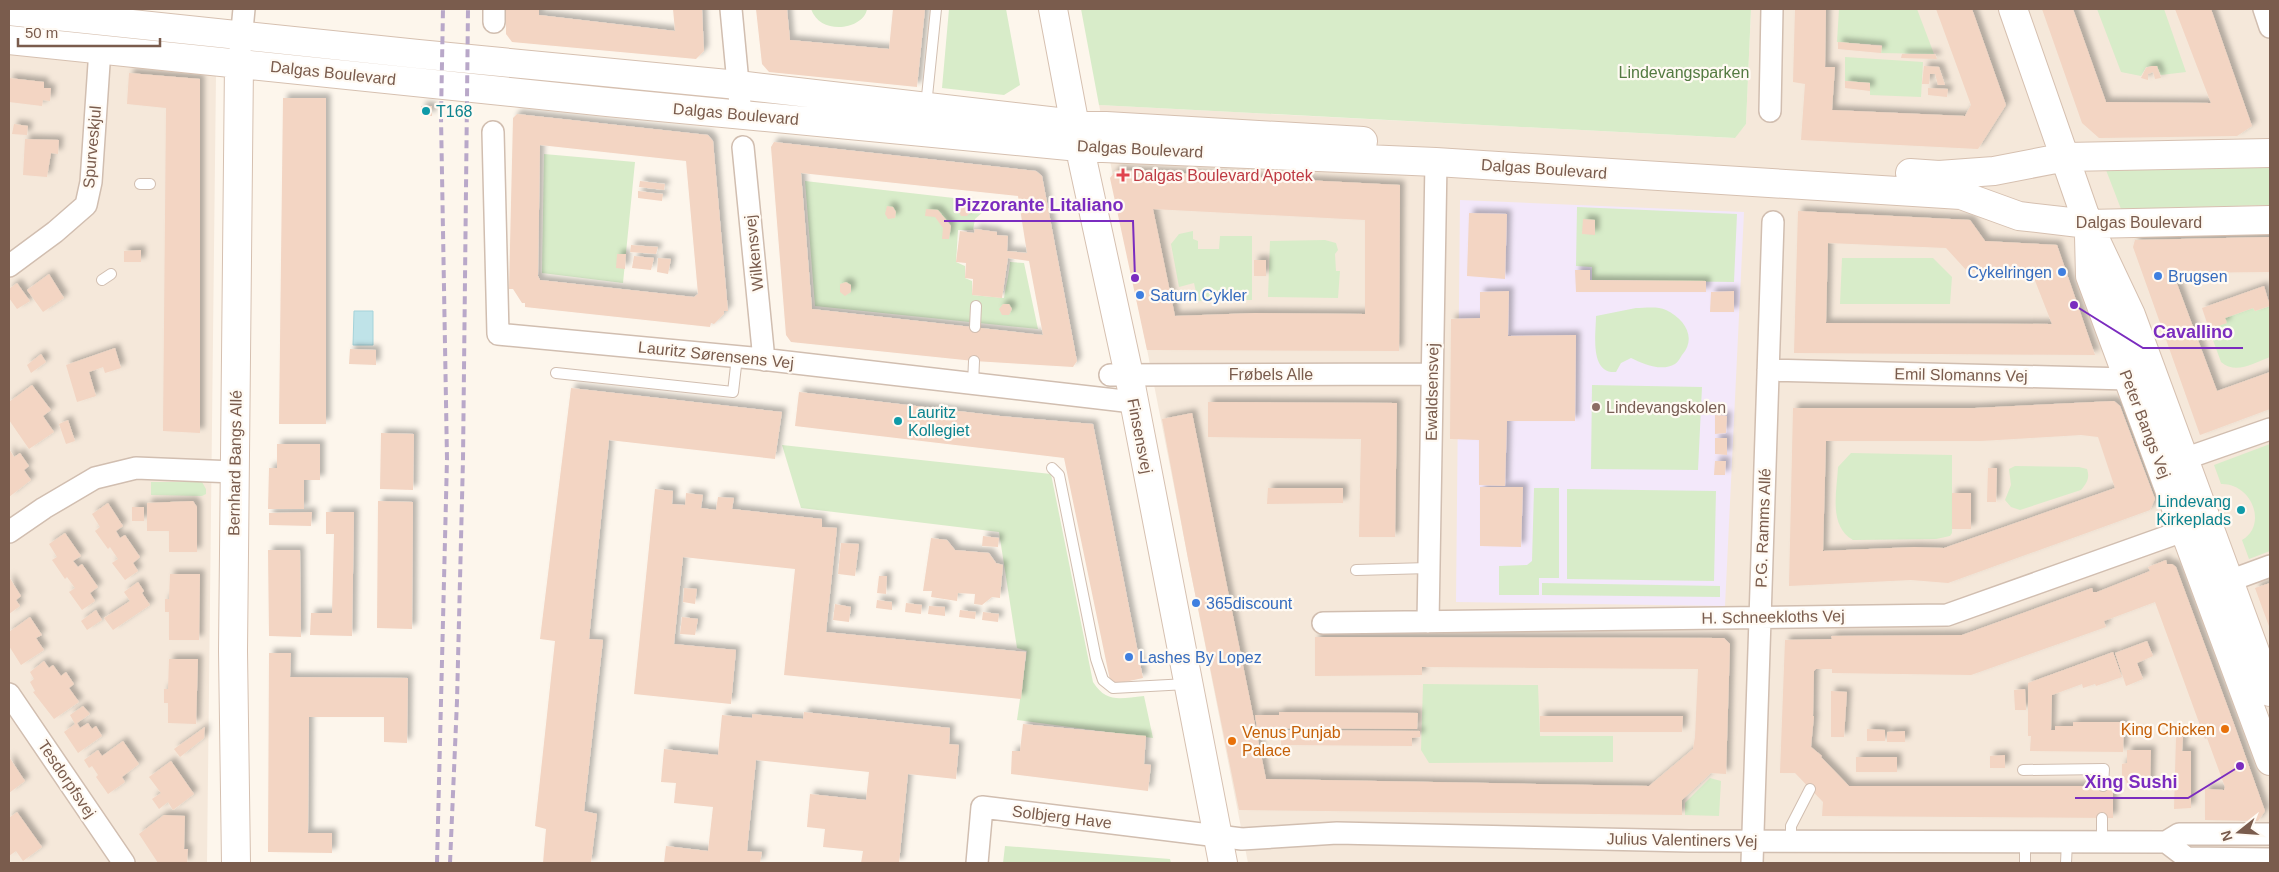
<svg xmlns="http://www.w3.org/2000/svg" width="2279" height="872" viewBox="0 0 2279 872" font-family="Arial,sans-serif">
<style>
.residential{fill:#f5e8da}
.education{fill:#f3e8fa}
.green{fill:#d8ecc9}
.water{fill:#bfe3e8;stroke:#a5d3da}
.building{fill:#f3d5c3;fill-rule:evenodd;filter:url(#shadow)}
.lines{fill:none;stroke-linecap:round;stroke-linejoin:round}
.lane-casing{stroke:#d1beb0;stroke-width:12}
.street-casing{stroke:#d1beb0;stroke-width:24}
.secondary-casing{stroke:#d6c0b0;stroke-width:30}
.lane{stroke:#fff;stroke-width:10}
.street{stroke:#fff;stroke-width:21}
.secondary{stroke:#fff;stroke-width:28}
.rail{stroke:#b9a8c9;stroke-width:4;stroke-dasharray:8 5;stroke-linecap:butt}
.culture-dot{fill:#0f9aa8;stroke:#fffaf3;stroke-width:2}
.health-dot{fill:#e0444e;stroke:#fffaf3;stroke-width:2}
.shop-dot{fill:#3f7fe0;stroke:#fffaf3;stroke-width:2}
.education-dot{fill:#8d6e63;stroke:#fffaf3;stroke-width:2}
.food-dot{fill:#e8710a;stroke:#fffaf3;stroke-width:2}
.labels{text-anchor:middle;dominant-baseline:central;stroke-width:4.5;stroke-linejoin:round;paint-order:stroke}
.park-label{font-size:16px;fill:#537a41;stroke:#fffaf3}
.street-label{font-size:16px;fill:#7a5c4d;stroke:#fffaf3}
.culture-label{font-size:16px;fill:#0d838f;stroke:#fffaf3;text-anchor:start}
.health-label{font-size:16px;fill:#be3a42;stroke:#fffaf3;text-anchor:start}
.shop-label{font-size:16px;fill:#366cbe;stroke:#fffaf3;text-anchor:start}
.education-label{font-size:16px;fill:#785e54;stroke:#fffaf3;text-anchor:start}
.food-label{font-size:16px;fill:#c56008;stroke:#fffaf3;text-anchor:end}
.leader{fill:none;stroke:#7b2cbf;stroke-width:2}
.callout-dot{fill:#7b2cbf;stroke:#fffaf3;stroke-width:2}
.callout-label{font-size:18px;text-anchor:middle;font-weight:bold;fill:#7b2cbf;stroke:#fffaf3;stroke-width:4.5;stroke-linejoin:round;paint-order:stroke}
</style>
<defs>
<filter id="shadow"><feDropShadow dx="4.5" dy="-4.5" stdDeviation="2.5" flood-color="#0004"/></filter>
</defs>
<rect width="100%" height="100%" fill="#fdf6ec"/>
<path class="residential" d="M1751 9H2270V863H1248L1099 105 1734 138 1746 124Z
M9 51 216 75 207 863H9Z"/>
<path class="education" d="M1460 200 1744 212 1725 606 1456 602Z"/>
<path class="green" d="M811 9H867C864 29 821 37 811 9Z
M949 9H1006L1020 85 1004 95 942 88Z
M1081 9H1751L1746 124 1735 138 1099 105Z
M1839 9H1917L1934 54 1881 53 1882 45 1837 42Z
M2097 9H2164L2186 72 2161 75 2156 66 2146 67 2141 76 2121 72Z
M1845 57 1923 62 1921 97 1870 95V83L1845 81Z
M544 154 635 162 623 283 542 273Z
M2270 164V205L2121 209 2106 170 2117 167Z
M805 181 980 201 983 212 975 219 973 230H958L956 262 965 266V278L972 281V295L1004 298C1006 285 1009 275 1010 262L1024 263 1038 329 815 306Z
M1577 207 1737 214 1734 282 1592 280V267L1576 266Z
M1193 231V239L1198 241V249H1219L1220 236H1252V300L1198 301 1194 283 1179 287 1171 244 1179 234Z
M1325 240 1336 243 1338 250 1335 254 1336 271H1340L1338 298 1268 297 1270 241Z
M1842 258H1933L1952 277 1950 304H1840Z
M2270 306V357C2253 363 2236 375 2221 362L2209 329 2226 323 2225 318 2253 308 2255 311Z
M1636 308C1645 308 1658 306 1666 310 1685 319 1697 338 1682 355 1680 358 1678 362 1675 364 1662 372 1643 364 1631 358L1621 363 1616 372C1589 374 1596 333 1596 316Z
M1592 385 1702 387 1698 470 1591 469Z
M2270 444V551L2249 559 2242 540C2268 525 2252 483 2221 484L2214 465Z
M782 445 1051 474 1093 682C1107 704 1121 698 1144 696L1153 738 1017 720 1027 651 1017 648 999 532 801 508Z
M1851 453 1952 455V533L1950 536 1936 539 1853 540C1828 526 1837 491 1838 467Z
M2015 466 2079 467 2087 469C2090 478 2087 483 2081 490L2020 510 2011 507 2005 500 2011 485 2009 469Z
M151 482H202L206 489V494L202 496 151 495Z
M1534 488H1559V578H1539V595H1499V566L1527 565 1532 561Z
M1567 489 1716 491 1714 581 1567 579Z
M1542 583 1720 586V597L1542 595Z
M1423 684 1538 685 1540 736H1613V762L1429 763 1421 750Z
M1710 778 1721 781 1719 816 1685 815V803Z
M1005 846 1170 859 1171 863H1003Z"/>
<path class="water" d="M354 311H373V345H353Z"/>
<path class="building" d="M506 9H539V15L675 31 673 9H702L704 51 696 59 512 42 506 34Z
M756 9H787L790 40 889 49 893 9H925L917 87 769 72 762 64Z
M1795 9H1826L1825 67H1835L1832 110 1965 116 1971 105 1936 9H1972L2006 105 1978 149 1801 140 1805 84 1793 82Z
M2042 9H2073L2106 102 2211 103 2175 9H2211L2252 126 2237 136 2099 138 2082 123Z
M1838 42 1882 46 1881 53 1838 49Z
M1902 54H1935L1937 59 1901 58Z
M1924 66 1939 67 1945 85H1938L1935 74H1930L1929 84H1922Z
M2151 66H2157L2161 78 2155 79 2153 72 2148 74V80L2141 78 2146 68Z
M129 73 200 79V433L163 431 166 108 127 104Z
M9 78 44 82V88H51L50 101 43 100 42 106 9 102Z
M1845 81 1870 83V91L1845 88Z
M1928 88 1948 89 1947 97 1928 95Z
M283 98H326V424H279Z
M421 106H432V116L421 115Z
M517 114 708 135 713 141 728 311H724V314L714 324 711 323 710 327 525 307V303H522L513 289H509L513 118ZM540 145 686 161 698 294 694 297 540 280 538 276Z
M14 124 28 126 27 135 12 134Z
M25 139 59 140 58 154 51 153 47 177 23 175Z
M774 142 1036 171 1042 176 1077 361 1073 367 974 361 791 342 786 335 771 147ZM801 173 1018 196 1027 253 1007 251 1008 236 997 235V232L975 229 974 233 960 231 956 262 966 263 965 278 973 279 972 295 1002 298 1008 258 1029 261 1043 335 812 309Z
M1116 170 1400 185 1399 351 1147 350 1110 178ZM1153 209 1365 220V314L1255 313 1175 316Z
M640 181 665 184 664 190 639 187Z
M638 191 663 194 662 201 638 198Z
M961 205 968 206 971 211 967 216H961L958 211Z
M887 206 893 207 896 212 895 218 888 219 885 214Z
M926 209 938 210 951 226 949 239H942L943 228 935 217 925 216Z
M1798 211 1970 220 1985 241 2057 245 2095 355 1794 353ZM1828 243 1946 248 1967 271 2032 273 2052 324 1826 323Z
M1469 213 1507 214 1505 279 1467 276Z
M1583 219 1595 220V235L1582 234Z
M2270 237V272L2173 273 2217 391 2270 372V409L2200 435 2133 247 2135 240Z
M631 245 658 247 656 254 630 252Z
M141 250V262H124V251Z
M617 254H626L625 269 616 268Z
M634 256 654 258 651 270 632 268Z
M658 258 671 259 668 274 657 272Z
M1254 260H1266V276H1254Z
M1575 270H1590V280L1706 281V292H1576Z
M49 274 64 298 43 312 27 290Z
M846 282 851 285V292L845 296 840 292V284Z
M17 283 30 301 17 309 9 298V289Z
M2264 286 2270 306 2255 311 2253 308 2225 318 2227 323 2209 329 2202 308Z
M1509 291 1508 336 1576 335 1575 421H1507L1505 486 1479 485V440L1450 439 1451 319 1480 318V292Z
M1734 291V312H1710L1711 292Z
M1003 304H1009L1012 309 1009 315H1002L999 309Z
M115 348 121 368 105 373 103 367 89 372 96 396 77 402 66 365Z
M350 349 376 350V365L349 364Z
M41 354 46 362 31 373 27 365Z
M32 385 51 410 43 416 54 432 29 449 9 420V402Z
M571 388 782 412 775 459 609 440 589 639 603 640 584 811 597 814 591 863H543L546 829 535 826 555 641 540 639Z
M799 392 1000 416 1093 424 1143 678 1111 685 1064 458 795 426Z
M2114 401 2120 406 2155 499 2150 510 1948 583 1911 580 1789 586 1793 408H1975ZM2081 435 2098 437 2115 488 1944 548 1914 547 1823 551 1826 441H1981Z
M1208 402 1397 403 1395 537H1359L1361 439 1208 437Z
M1192 413 1266 779 1649 786 1693 749 1695 737 1698 669 1422 667V675L1315 676V637L1724 638 1730 644 1726 774 1711 773 1682 800V815L1239 810 1188 559 1162 419Z
M1715 415 1727 416 1726 433 1715 434Z
M68 420 75 441 66 444 59 424Z
M381 433 414 434 413 490 380 489Z
M1715 438H1727V455L1715 454Z
M277 444H320V480H304V509H268L269 468H277Z
M9 449 14 457 20 453 29 466 24 470 31 480 9 497Z
M1715 461H1726L1725 475H1714Z
M1988 468H1997L1996 502H1987Z
M1480 487H1523L1521 547 1480 546Z
M1268 488H1343V503L1267 504Z
M655 489 673 491 672 504 685 505 686 493 703 495 701 508 716 510 718 497 734 498 732 509 822 519V527L837 528 826 632 1026 652 1021 699 784 675 795 569 683 557 674 644 736 650 731 704 634 694Z
M1952 493H1971V529H1952Z
M193 501 197 507V552H169V531H147V503Z
M378 501 413 502 412 629 377 628Z
M108 503 123 526 116 531 120 538 125 535 140 557 133 563 138 571 125 580 112 563 118 559 110 547 108 549 95 531 100 527 92 514Z
M132 507H144V521H132Z
M312 512 311 526 269 525V513Z
M326 512H354L352 636 310 635 311 613H332L334 534H326Z
M65 533 81 556 73 561 78 567 82 564 98 587 90 593 95 601 82 610 69 592 75 588 67 577 65 579 52 560 57 557 49 544Z
M983 536 999 538 998 547 982 546Z
M931 538 947 540 955 550 989 553 996 563 1003 565 1000 598 992 597 982 605 974 604 975 594 958 593 957 601 931 597 932 591H923Z
M841 543 859 544 855 576 838 574Z
M268 550H300L301 637 269 636Z
M2166 560 2167 564H2172L2176 567 2234 724 2265 811 2258 821 2205 820V789L2224 790 2225 787 2207 738 2205 739 2155 602 2104 621 2106 627 1971 675 1832 673V669H1816L1814 671 1813 716H1814L1811 747 1822 756 1821 757 1849 786H2113V818L1822 816 1823 802 1795 773H1780L1785 640 1832 639 1831 636 1962 635 2092 588 2093 592H2097L2150 571 2148 567Z
M170 574H200L199 640H169V612H165V599H169Z
M879 576H887L886 594 877 593Z
M9 577 21 596 16 600 20 606 9 614Z
M138 582 144 591 142 593 150 605 113 630 104 618 130 601 124 592Z
M2270 583V629L2255 588Z
M684 588 697 589 695 604 683 602Z
M877 600 892 602V610L876 608Z
M906 603 922 605 921 614 905 612Z
M835 604 851 607 849 622 833 620Z
M929 606 945 607V616L928 614Z
M96 610 102 620 87 630 81 621Z
M960 610 976 612 975 619 959 617Z
M983 612 999 614 998 622 982 620Z
M30 617 42 635 36 638 44 650 21 665 9 646V632Z
M682 617 698 619 695 635 680 634Z
M2147 641 2153 656 2137 663 2143 679 2126 686 2115 653Z
M2113 652 2122 677 2096 686 2095 684 2083 688 2082 684 2052 695 2051 730H2055V726H2073V722H2124L2123 752 2030 751 2031 736H2028V683Z
M269 653H291L290 677 408 678 407 743 384 742V717H309L308 833H332V853L268 852Z
M169 659H198L196 724 168 723V703H164V689H168Z
M44 661 49 668 53 665 61 676 66 672 74 684 69 688 79 702 54 719 33 692 35 691 30 682 34 679 30 672Z
M2025 689 2026 710H2015L2014 690Z
M1831 691 1847 692 1844 737H1831Z
M83 706 90 714 77 723 80 728 88 723 92 729 96 726 102 736 78 753 64 732 75 724 70 715Z
M804 712 950 728 949 744 959 745 956 779 908 774 899 863H861L863 851 823 847 825 829 807 827 810 794 866 800 869 772 756 760 747 851 762 852 760 863H664L666 846 708 851 713 807 674 803 676 783 661 782 664 749 718 755 722 715 752 718V714L803 719Z
M1279 712 1418 713 1417 729 1257 728 1255 715H1279Z
M1540 716H1683L1682 732H1540Z
M1023 724 1146 736 1144 764 1151 765 1148 791 1011 774 1012 751H1020Z
M205 727 204 738 180 757 174 749Z
M1867 729 1885 730V741H1867Z
M1281 730 1420 731V737L1412 738V746L1281 745Z
M1905 731V742H1887V732Z
M2176 737H2183L2182 751H2191V808L2174 809Z
M123 741 139 764 122 777 125 782 108 794 96 777 98 775 92 766 89 768 84 760 98 750 102 756Z
M2127 750H2151L2150 786 2127 785 2126 780H2122V764L2127 763Z
M2005 755V768H1990V756Z
M9 757 25 781 9 793Z
M1856 757H1897V772H1856Z
M171 761 194 794 173 810 168 802 159 809 152 799 161 793 149 777Z
M17 812 42 847 23 861 16 851 9 856V818Z
M164 815 185 816 184 849H188L187 863H158L139 834Z"/>
<g class="lines">
<g class="lane-casing">
<path id="lane" d="M926 106 936 9
M140 184H150
M102 280 111 274
M975 327 976 306
M556 373 733 392 737 357
M973 384 974 361
M1052 468 1059 475 1096 659 1103 680 1113 688 1187 684
M1356 570 1429 568
M2023 770 2104 769 2103 786
M1791 842V826L1810 789
M2102 842V818
M2025 863V842
M2066 863 2067 841"/>
</g>
<g class="street-casing">
<path id="street" d="M731 9 741 115
M2264 9 2270 27
M494 22V9
M240 51 244 9
M1770 111 1772 9
M493 132 498 334 752 358 1133 402
M743 147 764 360
M9 266 55 232 86 205 91 182 100 49
M1768 370 2128 379 2143 377
M1110 375 1431 374
M2184 459 2270 429
M9 532 44 508 95 478 136 468 234 472
M2229 581 2270 566
M1428 622 1436 162
M1323 623 1947 615 2197 526
M9 694 124 863
M2166 842 2187 858 2270 859
M977 863 982 807 1242 839 1337 833 1689 841 2166 842 2179 834H2270
M1752 863 1773 222"/>
</g>
<g class="secondary-casing">
<path id="secondary" d="M1053 9 1075 126 1129 375 1223 863
M2013 9 2088 224 2131 315 2270 692
M9 11 418 54 738 85 1058 122 1075 126H1106L1363 141
M9 40 607 102 1079 147 1436 162 1961 195 2019 216 2088 224 2270 220
M1910 173 1939 175 1994 171 2066 157 2270 153
M2089 236 2090 276 2270 761
M236 863 233 651 239 63"/>
</g>
<use href="#lane" class="lane"/>
<use href="#street" class="street"/>
<use href="#secondary" class="secondary"/>
<path class="rail" d="M437 863 447 459 441 117 443 9
M450 863 457 701 463 459 468 9"/>
</g>
<g class="culture-dot">
<circle cx="426" cy="111" r="5"/>
<circle cx="898" cy="421" r="5"/>
<circle cx="2241" cy="510" r="5"/>
</g>
<path class="health-dot" d="M1120.5 167.5h5v5h5v5h-5v5h-5v-5h-5v-5h5z"/>
<g class="shop-dot">
<circle cx="2062" cy="272" r="5"/>
<circle cx="2158" cy="276" r="5"/>
<circle cx="1140" cy="295" r="5"/>
<circle cx="1196" cy="603" r="5"/>
<circle cx="1129" cy="657" r="5"/>
</g>
<circle class="education-dot" cx="1596" cy="407" r="5"/>
<g class="food-dot">
<circle cx="2225" cy="729" r="5"/>
<circle cx="1232" cy="741" r="5"/>
</g>
<g class="labels">
<g class="park-label">
<text x="1684" y="72">Lindevangsparken</text>
</g>
<g class="street-label">
<text transform="translate(333 73) rotate(6)">Dalgas Boulevard</text>
<text transform="translate(736 114) rotate(5)">Dalgas Boulevard</text>
<text transform="translate(92 147) rotate(-85)">Spurveskjul</text>
<text transform="translate(1140 149) rotate(3)">Dalgas Boulevard</text>
<text transform="translate(1544 169) rotate(4)">Dalgas Boulevard</text>
<text x="2139" y="222">Dalgas Boulevard</text>
<text transform="translate(754 253) rotate(-96)">Wilkensvej</text>
<text transform="translate(716 355) rotate(6)">Lauritz Sørensens Vej</text>
<text x="1271" y="374">Frøbels Alle</text>
<text transform="translate(1961 375) rotate(1)">Emil Slomanns Vej</text>
<text transform="translate(1432 392) rotate(-89)">Ewaldsensvej</text>
<text transform="translate(2145 424) rotate(69)">Peter Bangs Vej</text>
<text transform="translate(1140 436) rotate(79)">Finsensvej</text>
<text transform="translate(235 463) rotate(-89)">Bernhard Bangs Allé</text>
<text transform="translate(1763 528) rotate(-88)">P.G. Ramms Allé</text>
<text transform="translate(1773 617) rotate(-1)">H. Schneekloths Vej</text>
<text transform="translate(67 779) rotate(56)">Tesdorpfsvej</text>
<text transform="translate(1062 817) rotate(7)">Solbjerg Have</text>
<text transform="translate(1682 840) rotate(1)">Julius Valentiners Vej</text>
</g>
<g class="culture-label">
<text x="436" y="111">T168</text>
<text x="908" y="412">Lauritz<tspan x="908" dy="18">Kollegiet</tspan></text>
<text x="2231" y="501" text-anchor="end">Lindevang<tspan x="2231" dy="18">Kirkeplads</tspan></text>
</g>
<g class="health-label">
<text x="1133" y="175">Dalgas Boulevard Apotek</text>
</g>
<g class="shop-label">
<text x="2052" y="272" text-anchor="end">Cykelringen</text>
<text x="2168" y="276">Brugsen</text>
<text x="1150" y="295">Saturn Cykler</text>
<text x="1206" y="603">365discount</text>
<text x="1139" y="657">Lashes By Lopez</text>
</g>
<g class="education-label">
<text x="1606" y="407">Lindevangskolen</text>
</g>
<g class="food-label">
<text x="2215" y="729">King Chicken</text>
<text x="1242" y="732" text-anchor="start">Venus Punjab<tspan x="1242" dy="18">Palace</tspan></text>
</g>
</g>
<path class="leader" d="M1135 278L1133 221H944M2074 305L2143 348H2243M2240 766L2188 798H2075"/>
<g class="callout-dot">
<circle cx="1135" cy="278" r="5"/>
<circle cx="2074" cy="305" r="5"/>
<circle cx="2240" cy="766" r="5"/>
</g>
<g class="callout-label">
<text x="1039" y="211">Pizzorante Litaliano</text>
<text x="2193" y="338">Cavallino</text>
<text x="2131" y="788">Xing Sushi</text>
</g>
<rect width="2279" height="872" fill="none" stroke="#7a5c4d" stroke-width="20"/>
<g transform="translate(2239 832) rotate(253)" stroke="#fffaf3" stroke-width="4" paint-order="stroke">
<path d="M0-4L9 19L0 12L-9 19Z" fill="#7a5c4d"/>
<text y="-8" font-size="14" font-weight="bold" text-anchor="middle" fill="#7a5c4d">N</text>
</g>
<path d="M18 38v8h142v-8" fill="none" stroke="#7a5c4d" stroke-width="2.5"/>
<text x="25" y="38" font-size="15" fill="#7a5c4d" stroke="#fffaf3" stroke-width="4" paint-order="stroke">50 m</text>
</svg>
